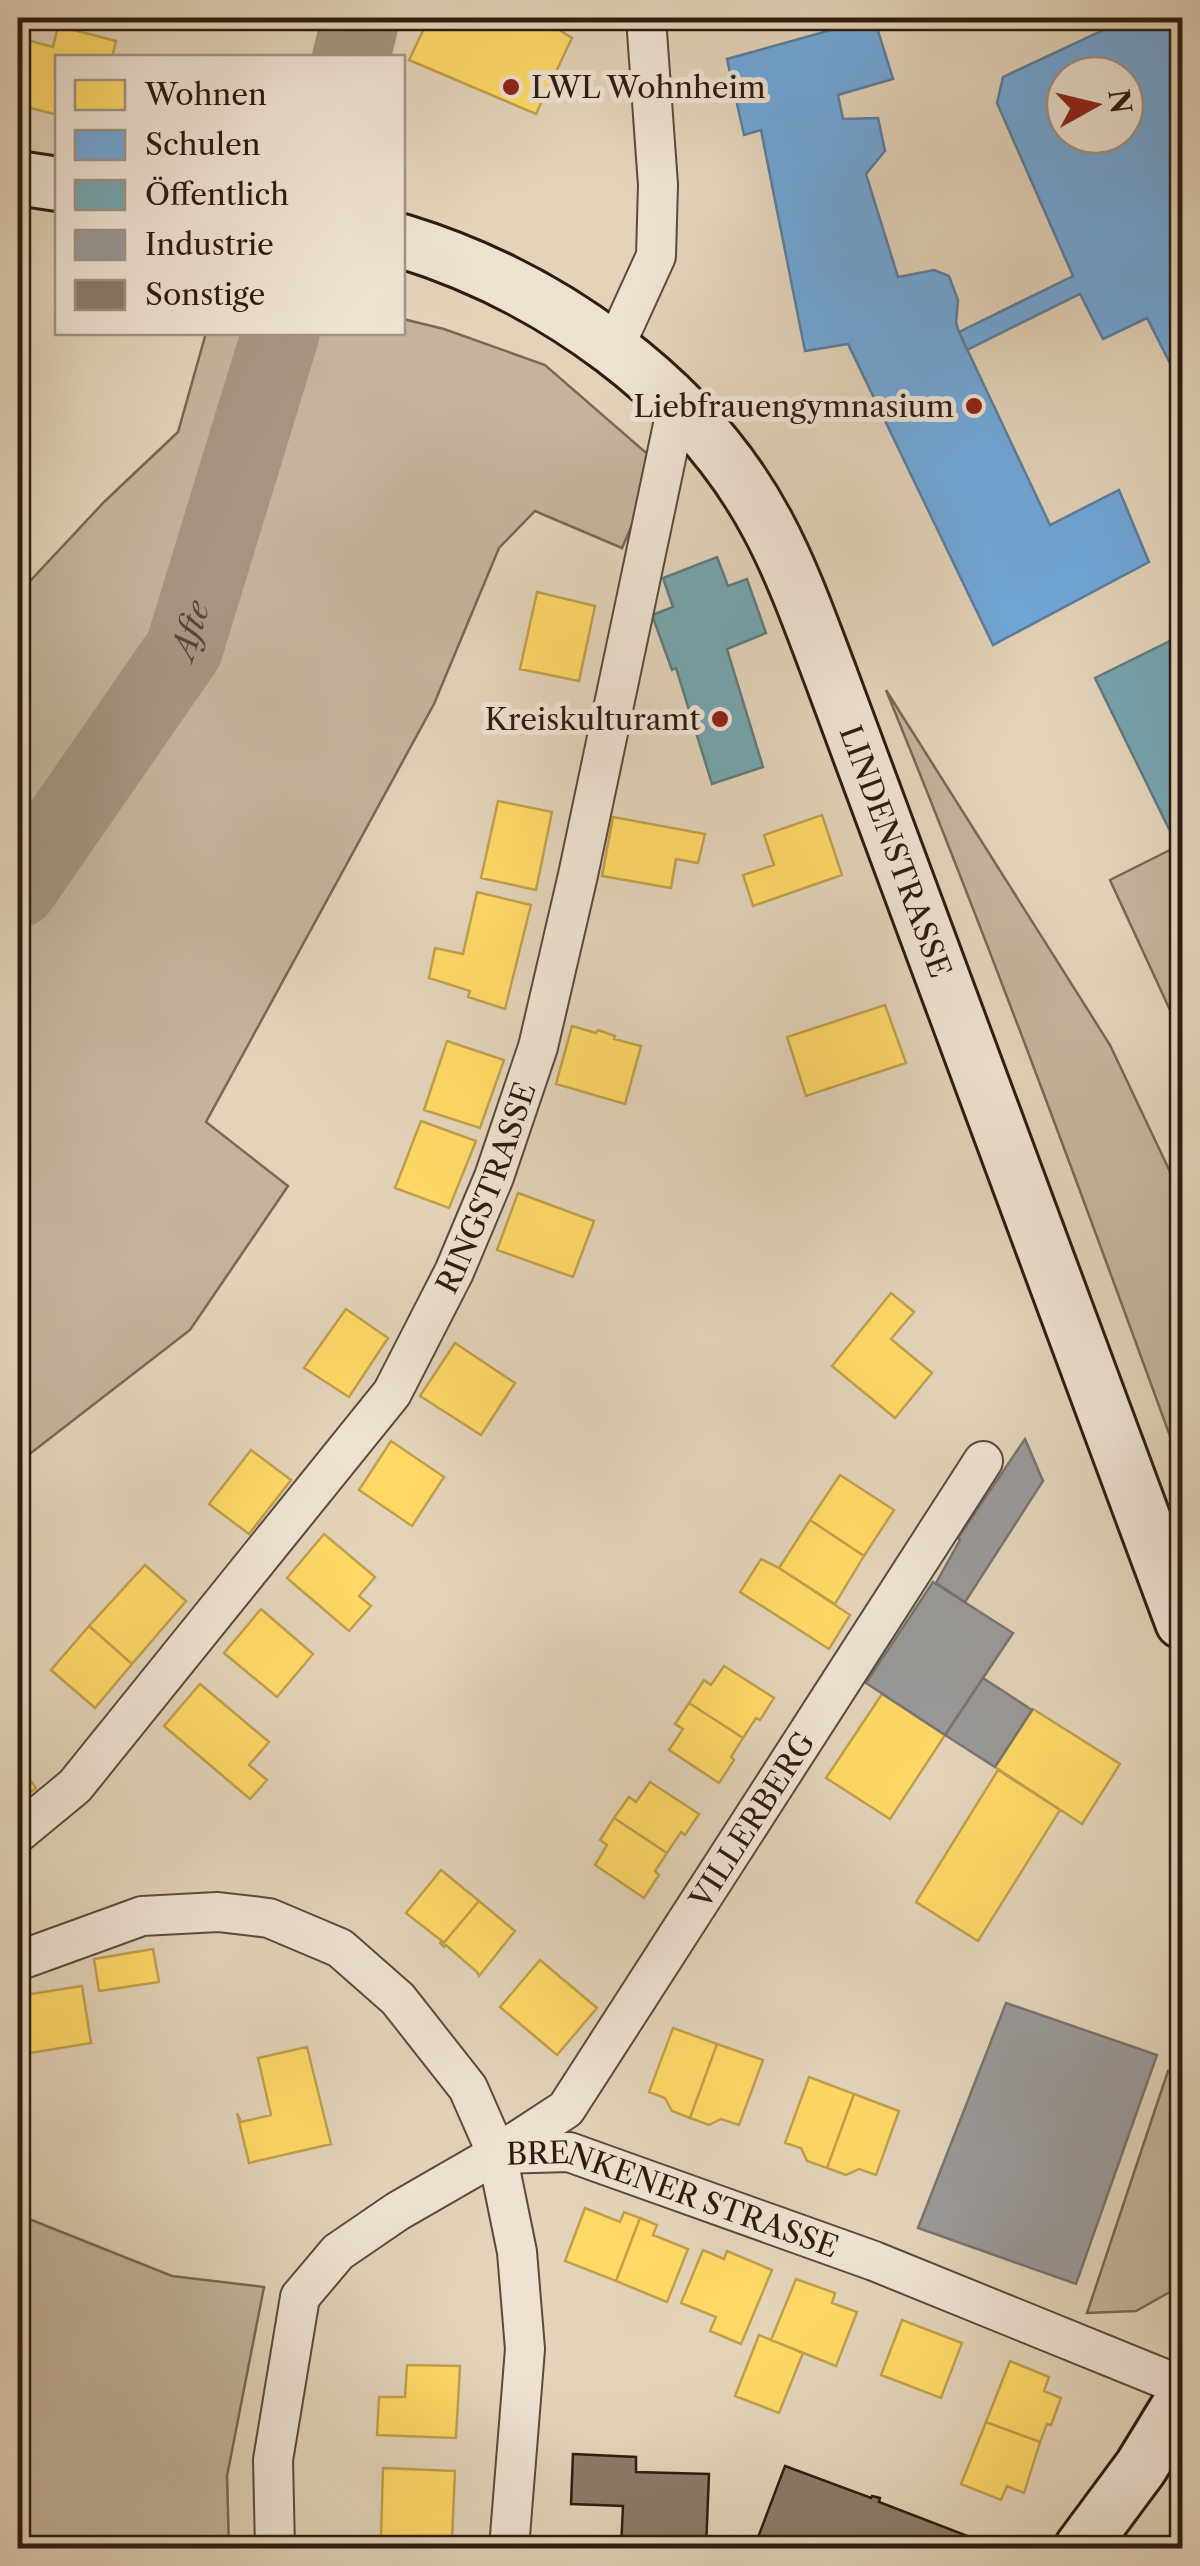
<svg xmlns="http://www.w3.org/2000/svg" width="1200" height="2566" viewBox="0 0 1200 2566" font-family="'Libre Caslon Text',serif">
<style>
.green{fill:#c4b49c;stroke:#796856;stroke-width:2.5}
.homes{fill:#ffd966;stroke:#c0a04c;stroke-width:2.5}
.schools{fill:#6fa8dc;stroke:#5c7e9f;stroke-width:2.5;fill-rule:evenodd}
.public{fill:#76a5af;stroke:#607c80;stroke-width:2.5}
.industry{fill:#999;stroke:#797470;stroke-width:2.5}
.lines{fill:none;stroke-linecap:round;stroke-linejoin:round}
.river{stroke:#a59580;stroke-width:78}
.building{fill:#8c7b68;stroke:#2e1c11;stroke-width:2.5}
.minor-casing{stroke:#5b4a3b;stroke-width:42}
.secondary-casing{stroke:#2e1c11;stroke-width:58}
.minor{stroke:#ede2d2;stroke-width:38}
.secondary{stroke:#ede2d2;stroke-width:52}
.poi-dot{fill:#8f2418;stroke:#ede2d2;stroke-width:4}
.labels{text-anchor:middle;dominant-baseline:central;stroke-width:10;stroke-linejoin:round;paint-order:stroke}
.poi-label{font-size:30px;fill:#2e1c11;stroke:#ede2d2;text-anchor:end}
.street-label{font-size:30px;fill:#2e1c11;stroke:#ede2d2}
.water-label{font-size:32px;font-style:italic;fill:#584638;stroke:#ede2d2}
</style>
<rect width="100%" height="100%" fill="#e3d3b9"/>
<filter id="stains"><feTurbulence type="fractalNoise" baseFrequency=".002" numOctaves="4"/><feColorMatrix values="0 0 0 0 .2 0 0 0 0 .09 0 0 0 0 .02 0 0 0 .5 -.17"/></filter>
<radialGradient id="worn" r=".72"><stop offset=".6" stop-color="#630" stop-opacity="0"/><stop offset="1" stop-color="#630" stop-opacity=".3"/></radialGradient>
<path class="green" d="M403 319 444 329 545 365 659 464 622 548 535 511 499 548 434 704 206 1122 288 1186 190 1330 18 1463V594L104 502 178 432 206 333 402 332Z
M886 690 1110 1045 1182 1197V1469C1087 1208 991 947 886 690Z
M1182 844V1036L1110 880Z
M1168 2071 1182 2074V2279L1179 2287 1136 2311 1087 2313Z
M24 2217 172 2276 264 2287 227 2476 229 2548H18V2218Z"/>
<path class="homes" d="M429 18H540L572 38 536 114 409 60Z
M58 26 116 41 112 58H58V115L18 105V49L20 38 53 47Z
M537 592 595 606 579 681 520 669Z
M498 801 552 812 536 890 481 878Z
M822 815 842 875 753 906 743 875 774 865 764 835Z
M613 817 705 834 698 863 676 859 671 888 602 876Z
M477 892 531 905 505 1009 468 997 470 991 429 978 435 948 463 954Z
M885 1005 906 1063 806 1096 787 1037Z
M572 1026 596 1033 598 1030 615 1036 614 1039 641 1046 625 1104 556 1084Z
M447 1041 504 1060 480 1128 424 1110Z
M421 1121 476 1141 449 1208 395 1188Z
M518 1193 594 1221 573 1277 497 1250Z
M891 1293 914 1312 891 1339 932 1373 895 1418 832 1366Z
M346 1309 388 1338 349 1397 304 1368Z
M455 1343 515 1383 481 1435 420 1396Z
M391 1441 444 1477 412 1526 359 1490Z
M251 1450 291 1480 249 1534 209 1504Z
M840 1475 894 1510 864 1556 810 1520Z
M810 1520 864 1556 835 1604 779 1568Z
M324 1534 375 1577 359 1596 371 1606 349 1631 287 1578Z
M761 1559 779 1568 850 1615 829 1649 740 1592Z
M145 1565 186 1601 132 1664 89 1626Z
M261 1609 313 1654 277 1697 224 1653Z
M89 1626 132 1664 95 1708 51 1670Z
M724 1666 774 1698 760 1720 756 1718 743 1738 689 1703 704 1680 711 1685Z
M200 1684 269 1742 249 1765 267 1780 250 1799 164 1726Z
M882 1694 945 1735 890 1819 826 1778Z
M689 1703 743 1738 731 1757 734 1760 719 1783 669 1750 683 1729 675 1724Z
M1033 1709 1120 1764 1082 1824 995 1767Z
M18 1764 36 1788 18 1802Z
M998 1770 1060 1810 978 1941 916 1902Z
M650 1782 699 1814 685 1835 681 1832 667 1853 614 1818 629 1797 636 1802Z
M614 1818 667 1853 655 1871 659 1875 644 1898 595 1865 607 1845 600 1840Z
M441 1870 479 1901 442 1945 440 1943 442 1941 406 1913Z
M479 1901 515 1931 479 1976 477 1972 446 1945 444 1947 442 1945Z
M153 1949 159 1982 99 1991 94 1959Z
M540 1960 597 2008 557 2055 500 2007Z
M82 1986 91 2043 18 2055V1996Z
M673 2028 717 2044 690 2118 672 2111 665 2098 649 2092Z
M717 2044 763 2060 739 2125 721 2119 709 2125 690 2118Z
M307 2047 331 2144 249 2163 237 2113 241 2122 271 2115 258 2058Z
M809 2077 854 2094 827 2168 807 2161 801 2148 785 2143Z
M854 2094 899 2111 876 2175 859 2169 846 2175 827 2168Z
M585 2208 620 2222 624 2212 640 2218 616 2281 565 2261Z
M640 2218 657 2225 653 2235 688 2249 667 2302 616 2281Z
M703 2250 724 2259 727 2251 772 2270 741 2344 710 2331 716 2317 681 2303Z
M796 2279 835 2293 832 2303 857 2312 836 2366 771 2340Z
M902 2320 962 2343 941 2398 881 2375Z
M759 2335 803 2353 779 2413 735 2396Z
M1010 2361 1049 2377 1044 2391 1061 2398 1051 2425 1047 2424 1040 2442 986 2422Z
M407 2365 460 2366 456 2438 377 2435 379 2397H405Z
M986 2422 1040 2442 1024 2493 1007 2486 1001 2500 961 2484Z
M383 2468 455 2471 452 2539 381 2537Z"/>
<path class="schools" d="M874 18 893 79 838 95 843 119 878 118 885 151 866 174 898 277 934 270 949 276 958 300 956 323 959 332 1050 525 1119 490 1149 562 993 645 848 344 805 351 761 130 744 135 727 59Z
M1129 18H1182V381L1180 383 1147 318 1103 339 1080 294 967 350 959 332 1073 276 997 103 1003 77ZM1065 75H1125V135H1065Z"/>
<path class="public" d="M717 557 728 586 747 579 766 633 727 649 763 767 712 784 676 668 672 670 652 615 673 607 663 578Z
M1182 635V822L1169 829 1095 678Z"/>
<path class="industry" d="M1025 1439 1043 1481 965 1602 936 1583 960 1540 958 1538Z
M933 1582 1013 1633 945 1735 866 1683Z
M983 1678 1032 1710 995 1767 945 1735Z
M1006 2003 1157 2055 1076 2284 918 2228Z"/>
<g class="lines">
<g class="river">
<path d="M351 58 361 18"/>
<path id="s1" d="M18 889 184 649 281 332"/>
</g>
</g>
<path class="building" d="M573 2454 636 2457V2472L709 2474 706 2548H621L623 2506 571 2504Z
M785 2466 871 2498 872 2496 880 2498 879 2502 970 2537 965 2548H754Z"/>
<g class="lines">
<g class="minor-casing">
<g id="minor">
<path d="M614 348 656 256 658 185 646 18"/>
<path id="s2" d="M18 1833 75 1786 392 1393 454 1272 494 1177 538 1047 578 875 677 406"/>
<path d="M18 1961 142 1916 218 1912 269 1918 340 1948 398 1999 468 2088 497 2154 517 2252 525 2349 509 2548"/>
<path id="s3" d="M498 2154 569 2152 874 2261 1182 2386"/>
<path id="s4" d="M275 2548 273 2460 300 2297 338 2252 398 2211 497 2154 566 2109 983 1461"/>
</g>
</g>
<g class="secondary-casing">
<g id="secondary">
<path d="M18 178 58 184"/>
<path id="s5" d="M402 241C549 286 695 388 768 526 793 573 811 624 830 674L1182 1622"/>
<path d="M1081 2548 1141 2467 1182 2400"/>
</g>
</g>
<use href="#minor" class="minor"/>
<use href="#secondary" class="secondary"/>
</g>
<g class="poi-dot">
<circle cx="511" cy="87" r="10"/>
<circle cx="974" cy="406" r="10"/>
<circle cx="720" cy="719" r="10"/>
</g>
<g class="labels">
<g class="poi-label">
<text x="531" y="87" text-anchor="start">LWL Wohnheim</text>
<text x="954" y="406">Liebfrauengymnasium</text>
<text x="700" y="719">Kreiskulturamt</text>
</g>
<g class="street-label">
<text stroke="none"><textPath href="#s5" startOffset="825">LINDENSTRASSE</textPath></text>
<text stroke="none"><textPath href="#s2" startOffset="805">RINGSTRASSE</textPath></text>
<text stroke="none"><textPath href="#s4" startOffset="925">VILLERBERG</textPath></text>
<text stroke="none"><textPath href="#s3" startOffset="182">BRENKENER STRASSE</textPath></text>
</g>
<g class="water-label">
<text stroke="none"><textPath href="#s1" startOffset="312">Afte</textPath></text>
</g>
</g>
<rect width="1200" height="2566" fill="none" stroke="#e3d3b9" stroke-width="60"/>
<rect x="20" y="20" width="1160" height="2526" fill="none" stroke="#2e1c11" stroke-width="5"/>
<rect x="30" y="30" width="1140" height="2506" fill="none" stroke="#2e1c11" stroke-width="2.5"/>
<rect x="55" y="55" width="350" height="280" fill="#ede2d2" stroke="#a19385" stroke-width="2.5"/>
<rect x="75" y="80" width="50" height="30" fill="#ffd966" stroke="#a19385" stroke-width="2.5"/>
<text x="145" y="105" font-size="30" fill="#2e1c11">Wohnen</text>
<rect x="75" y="130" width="50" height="30" fill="#6fa8dc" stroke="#a19385" stroke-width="2.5"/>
<text x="145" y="155" font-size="30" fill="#2e1c11">Schulen</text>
<rect x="75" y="180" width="50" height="30" fill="#76a5af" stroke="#a19385" stroke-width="2.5"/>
<text x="145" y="205" font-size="30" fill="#2e1c11">Öffentlich</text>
<rect x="75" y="230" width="50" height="30" fill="#999999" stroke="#a19385" stroke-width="2.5"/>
<text x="145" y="255" font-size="30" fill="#2e1c11">Industrie</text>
<rect x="75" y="280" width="50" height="30" fill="#8c7b68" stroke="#a19385" stroke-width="2.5"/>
<text x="145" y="305" font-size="30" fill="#2e1c11">Sonstige</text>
<g transform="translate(1095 105) rotate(82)"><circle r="48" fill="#ede2d2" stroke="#a19385" stroke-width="2.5"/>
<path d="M0-8L18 38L0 25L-18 38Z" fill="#8f2418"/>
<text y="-15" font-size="28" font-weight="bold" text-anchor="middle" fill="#2e1c11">N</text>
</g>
<rect width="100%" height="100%" filter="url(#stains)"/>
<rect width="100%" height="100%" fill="url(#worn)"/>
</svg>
